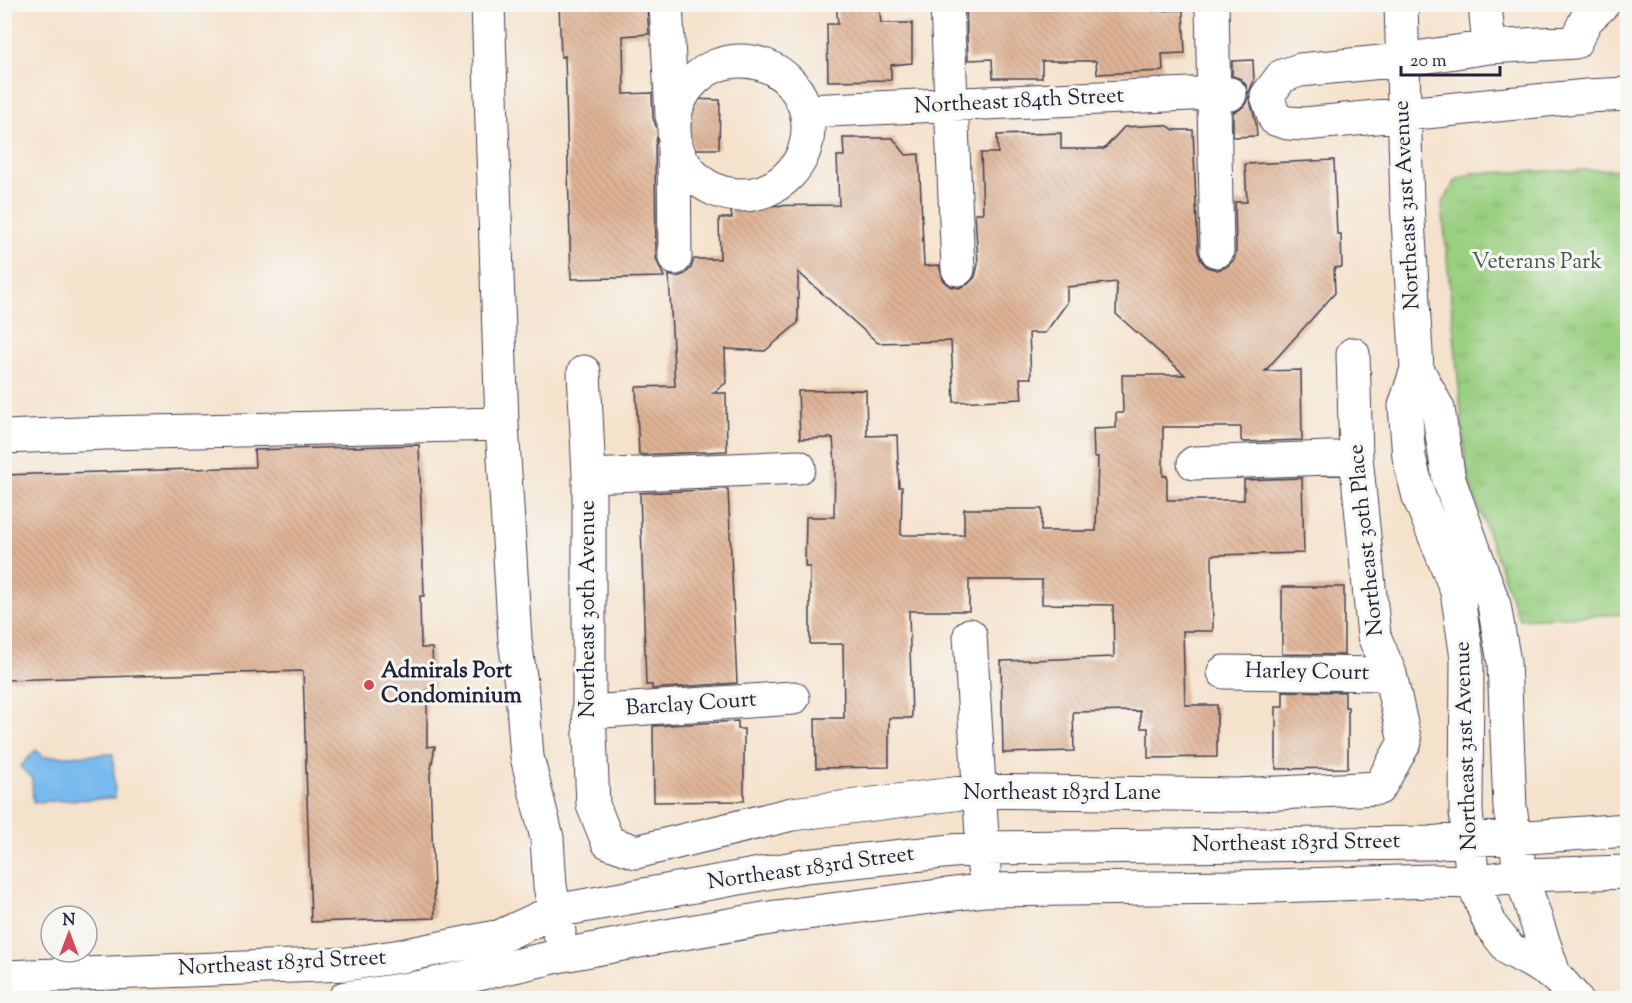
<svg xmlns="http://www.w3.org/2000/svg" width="1632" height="1003" viewBox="0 0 1632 1003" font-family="'Sorts Mill Goudy',serif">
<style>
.grass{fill:url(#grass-tufts);stroke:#5e785e;stroke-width:1.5}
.water{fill:#78baed;stroke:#4d6e94;stroke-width:1.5}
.building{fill:url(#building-back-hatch)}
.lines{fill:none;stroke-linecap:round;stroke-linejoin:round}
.minor-casing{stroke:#423f51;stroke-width:35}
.minor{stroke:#fff;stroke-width:33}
.poi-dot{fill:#d1495b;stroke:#f6f6f2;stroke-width:2}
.labels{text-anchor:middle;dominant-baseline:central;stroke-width:6;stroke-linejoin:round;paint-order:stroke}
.street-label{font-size:22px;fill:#22223b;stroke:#f6f6f2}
.park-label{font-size:22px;fill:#465650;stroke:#f6f6f2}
.poi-label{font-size:22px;font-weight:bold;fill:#22223b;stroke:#f6f6f2;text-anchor:start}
</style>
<defs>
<pattern id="grass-tufts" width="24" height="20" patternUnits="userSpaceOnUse" patternTransform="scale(1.5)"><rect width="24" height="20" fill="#99cf80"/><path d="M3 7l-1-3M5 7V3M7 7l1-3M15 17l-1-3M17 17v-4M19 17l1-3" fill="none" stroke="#84b170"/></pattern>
<pattern id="building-back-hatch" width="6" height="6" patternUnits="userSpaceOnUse" patternTransform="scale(1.5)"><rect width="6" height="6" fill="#deb294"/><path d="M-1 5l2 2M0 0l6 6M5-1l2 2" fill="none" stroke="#be9980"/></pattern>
</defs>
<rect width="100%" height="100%" fill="#f6f6f2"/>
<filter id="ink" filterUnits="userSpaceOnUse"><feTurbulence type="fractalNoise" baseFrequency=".0167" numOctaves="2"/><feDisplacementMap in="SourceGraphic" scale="12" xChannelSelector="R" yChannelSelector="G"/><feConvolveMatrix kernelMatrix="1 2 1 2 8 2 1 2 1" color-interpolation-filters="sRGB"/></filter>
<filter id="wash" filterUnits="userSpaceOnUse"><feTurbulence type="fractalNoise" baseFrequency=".008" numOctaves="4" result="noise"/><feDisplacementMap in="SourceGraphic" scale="24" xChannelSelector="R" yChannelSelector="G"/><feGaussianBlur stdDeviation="1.35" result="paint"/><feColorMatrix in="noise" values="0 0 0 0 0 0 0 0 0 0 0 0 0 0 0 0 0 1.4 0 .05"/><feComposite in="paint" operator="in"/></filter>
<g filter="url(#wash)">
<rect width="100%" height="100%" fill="#f5e2cc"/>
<path class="grass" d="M1627 169V614L1519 619 1467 476 1442 204 1456 180 1473 173Z"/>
<path class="water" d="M36 750 43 757 113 754 115 798 33 802 32 778 20 767Z"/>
<g id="blocks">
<path class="building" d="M559 4H619V7L647 6 649 34 623 36 624 94 652 93 653 118 656 126 662 132 657 137 655 146 656 258 664 277 571 279 565 56 561 57Z
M836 4H879L881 23H912V63L891 65V80L828 81 827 24H838Z
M966 4H1152V11L1183 10 1185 53 1162 54 1163 71 1097 74 1096 61H1042V78H993L992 59 968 60Z
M1253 60 1254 81 1248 94 1246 85 1241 79 1232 76V61Z
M1249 96 1256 123 1257 136 1233 137V112L1239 110 1245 105Z
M690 99 720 100 719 149H693L690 137 684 130 689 124 691 116Z
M1162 125 1168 126 1174 130H1193L1198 251 1201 260 1207 267 1217 270 1226 267 1234 260 1236 251 1235 202H1247L1245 164 1334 160 1337 234H1341L1342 267 1334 268 1335 293 1265 371 1301 370 1302 440 1243 442 1241 440V427H1163V476H1167V500H1244V480L1302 478 1304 553 1212 555 1213 631H1183L1185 705H1217V757L1148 758V728H1141L1140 711 1073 712 1074 751 1003 753 1001 661 1114 657 1113 605 1042 604V580H969V611H909L912 718H889V767L816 768 815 718H844L843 644H810V567H805L806 517H834L835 465 833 438 800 439 798 391 866 390 867 436 897 435 899 487H902L901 535H964V509H1042L1041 531H1096L1098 457H1094L1093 429 1116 428V413H1123L1122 375H1185L1116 314 1117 282 1067 287V303L1045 333H1029L1031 378H1020L1022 399 954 402 951 341 878 343 798 272V323L765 351 725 349 726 383 713 393H726L727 451 639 455 636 387 675 386 669 275 676 277 685 274 691 268 694 259H720L719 218H732L730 206 839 205 837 156H844L843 138H893L906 155 919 154 924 266 939 265 943 279 950 286 959 288 968 284 975 277 978 264 975 213H983L981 153H998L997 135 1061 133V149H1104L1124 127Z
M419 445 424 596H420L421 648H432L434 690H427V747L435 746 430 775 435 918 311 922 303 671 4 680V475L255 467 254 450Z
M728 489 737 683 652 689V685H646L640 493Z
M1282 587H1344V655L1282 654Z
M1283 691 1345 692V707H1348V768L1276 769V707H1283Z
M738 721V729H744V801L654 802 653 726Z"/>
</g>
</g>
<g filter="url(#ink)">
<use href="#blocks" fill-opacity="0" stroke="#423f51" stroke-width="1.5"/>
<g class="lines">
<g class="minor-casing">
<path id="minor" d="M488 4 502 424
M666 4 672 116
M947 4 958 269
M1212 4 1217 251
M1401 4 1407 203 1417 369 1405 406 1409 457 1419 497 1457 591 1467 658 1466 812 1473 882 1491 926 1510 950 1554 974
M1485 4 1489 47
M674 128a67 67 0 1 1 134 0a67 67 0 1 1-134 0Z
M1267 96 1275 119 1288 123 1305 124 1587 96 1628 94
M1267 96 1282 76 1300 70 1402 60 1489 47 1575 42 1586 20 1603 4
M807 111 1213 93 1230 94
M674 146 675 258
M1417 369 1438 409 1449 480 1494 605 1504 662 1510 808 1521 875 1554 974 1575 998
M584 372 589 476V712L593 805 608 842 636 852 792 814 978 791 1236 795 1379 788 1405 742 1390 674 1374 636 1356 457 1353 354
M4 437 105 433 502 424 515 640 522 691 527 757 547 838 550 886 559 932
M1194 463 1356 457
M589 476 799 467
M970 635 984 869
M1224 672 1390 674
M589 712 793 698
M4 977 347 964 401 956 501 936 555 911 805 866 982 848 1430 843 1467 839 1514 838 1628 830
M345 998 421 987 563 955 655 938 776 917 985 890 1237 887 1432 881 1473 882 1521 875 1628 872"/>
</g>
<use href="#minor" class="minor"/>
</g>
</g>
<circle class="poi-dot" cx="369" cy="685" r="6"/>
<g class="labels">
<g class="street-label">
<text transform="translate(1019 102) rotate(-3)">Northeast 184th Street</text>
<text transform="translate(1408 205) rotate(-93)">Northeast 31st Avenue</text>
<text transform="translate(1367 540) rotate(-96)">Northeast 30th Place</text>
<text transform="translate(589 609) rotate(-90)">Northeast 30th Avenue</text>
<text transform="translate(1307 673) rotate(1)">Harley Court</text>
<text transform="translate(691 705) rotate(-4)">Barclay Court</text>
<text transform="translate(1467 746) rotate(-92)">Northeast 31st Avenue</text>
<text x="1062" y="794">Northeast 183rd Lane</text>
<text transform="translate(1296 844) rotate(-1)">Northeast 183rd Street</text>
<text transform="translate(811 869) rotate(-8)">Northeast 183rd Street</text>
<text transform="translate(282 964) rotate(-3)">Northeast 183rd Street</text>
</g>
<g class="park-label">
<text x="1537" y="263">Veterans Park</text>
</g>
<g class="poi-label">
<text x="381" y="672">Admirals Port<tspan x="381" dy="25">Condominium</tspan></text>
</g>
</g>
<rect width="1632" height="1003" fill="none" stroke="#f6f6f2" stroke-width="24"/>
<g transform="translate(69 934)"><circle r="28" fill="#f6f6f2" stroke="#a1a1a9" stroke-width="1.5"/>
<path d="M0-4.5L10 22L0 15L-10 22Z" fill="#d1495b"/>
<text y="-9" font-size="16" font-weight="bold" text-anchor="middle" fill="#22223b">N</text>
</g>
<path d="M1401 66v9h99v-9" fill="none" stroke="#22223b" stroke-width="3"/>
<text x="1410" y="66" font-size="18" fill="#22223b" stroke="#f6f6f2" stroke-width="4.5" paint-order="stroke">20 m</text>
</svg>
